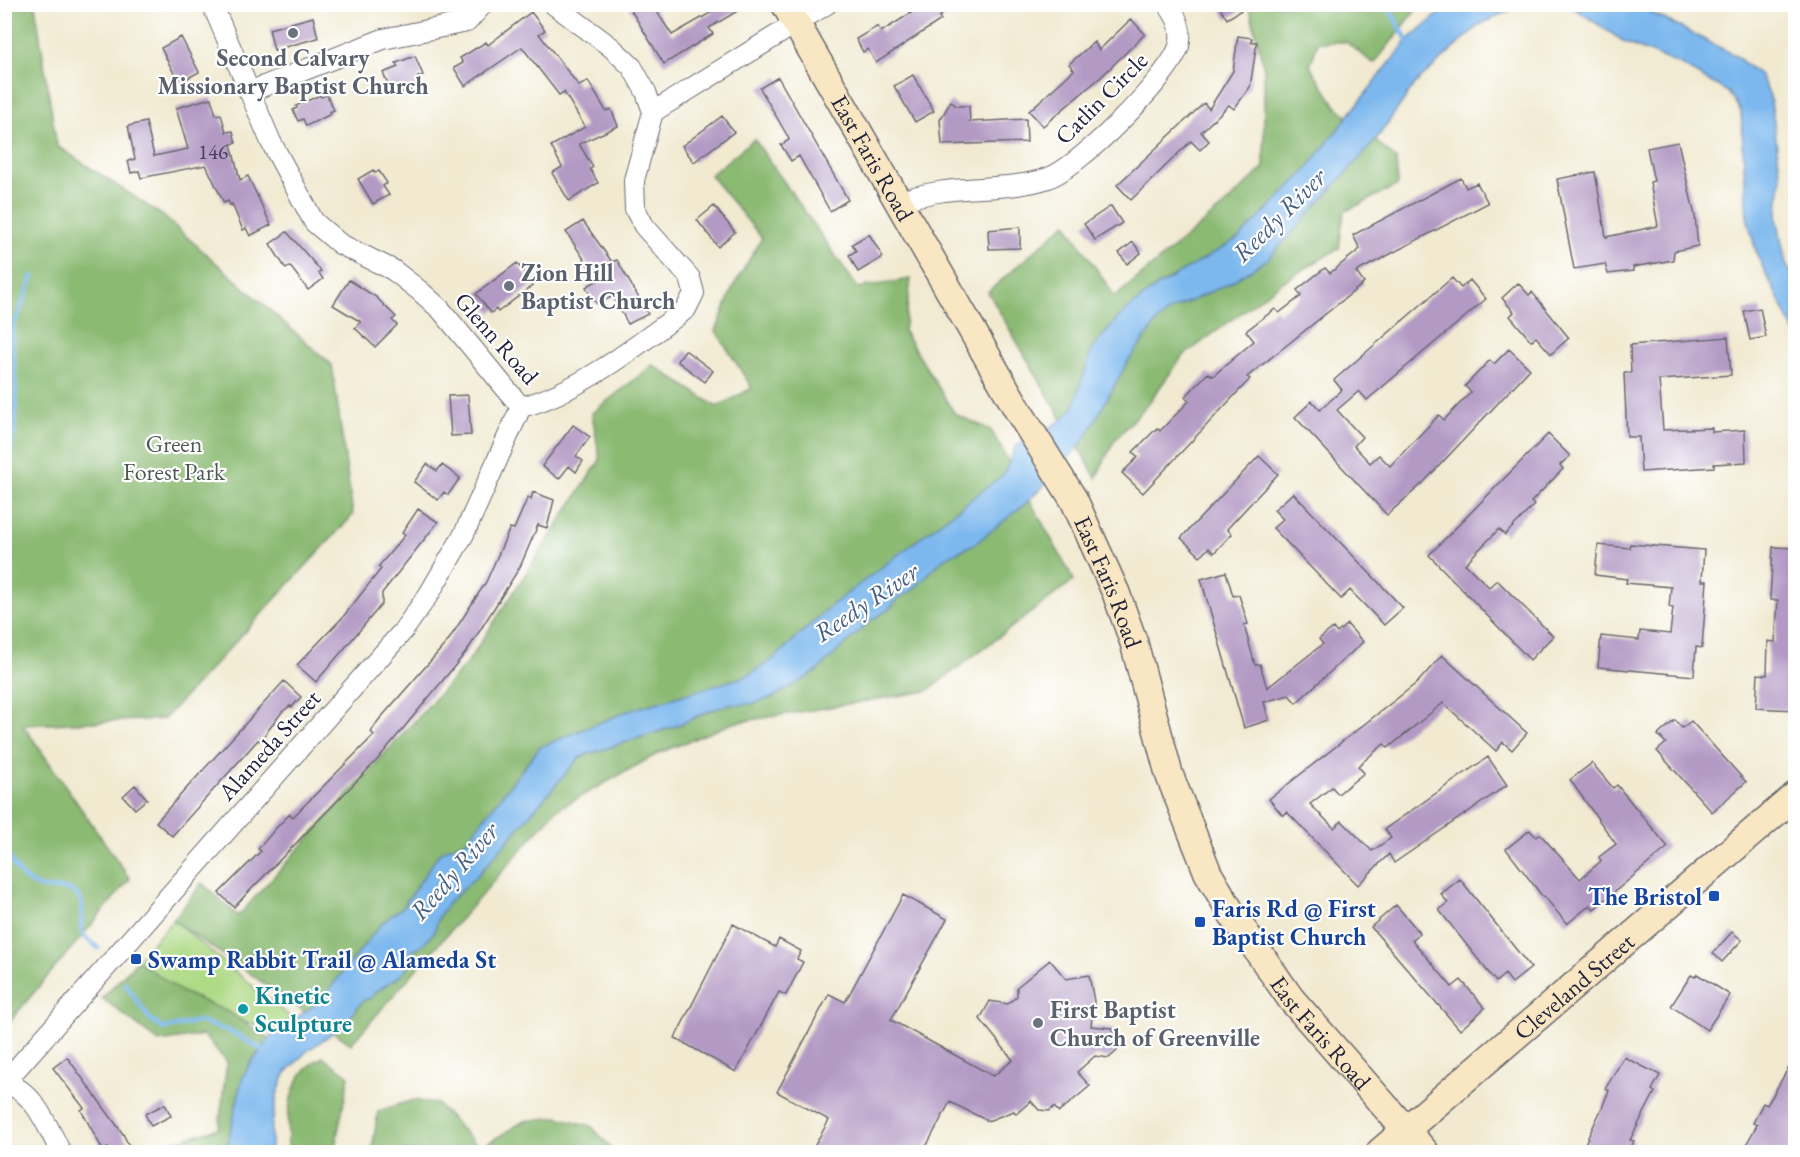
<svg xmlns="http://www.w3.org/2000/svg" width="1800" height="1157" viewBox="0 0 1800 1157" font-family="'EB Garamond',serif">
<style>
.green{fill:#afda86;stroke:#687e60;stroke-width:1.5}
.forest{fill:#8bba73;stroke:#566e57;stroke-width:1.5}
.water{fill:#7cb8ee;stroke:#4f6d94;stroke-width:1.5}
.lines{fill:none;stroke-linecap:round;stroke-linejoin:round}
.stream{stroke:#7cb8ee;stroke-width:4.5}
.building{fill:#b29ac4}
.street-casing{stroke:#6a6870;stroke-width:22}
.secondary-casing{stroke:#6a6870;stroke-width:30}
.street{stroke:#fff;stroke-width:20}
.secondary{stroke:#f9e7c3;stroke-width:27}
.worship-dot{fill:#6b7280;stroke:#fff;stroke-width:2}
.transit-dot{fill:#1a4fb4;stroke:#fff;stroke-width:2}
.culture-dot{fill:#0f9aa8;stroke:#fff;stroke-width:2}
.labels{text-anchor:middle;dominant-baseline:central;stroke-width:4.5;stroke-linejoin:round;paint-order:stroke}
.number-label{font-size:21px;fill:#46405d}
.worship-label{font-size:24px;font-weight:bold;fill:#5b616d;stroke:#fff;text-anchor:start}
.street-label{font-size:24px;fill:#22223b;stroke:#fff}
.park-label{font-size:24px;fill:#4c5952;stroke:#fff}
.transit-label{font-size:24px;font-weight:bold;fill:#164399;stroke:#fff;text-anchor:start}
.culture-label{font-size:24px;font-weight:bold;fill:#0d838f;stroke:#fff;text-anchor:start}
.water-label{font-size:26px;font-style:italic;fill:#465e83;stroke:#fff}
</style>
<rect width="100%" height="100%" fill="#fff"/>
<filter id="ink" filterUnits="userSpaceOnUse"><feTurbulence type="fractalNoise" baseFrequency=".0167" numOctaves="2"/><feDisplacementMap in="SourceGraphic" scale="12" xChannelSelector="R" yChannelSelector="G"/><feConvolveMatrix kernelMatrix="1 2 1 2 8 2 1 2 1" color-interpolation-filters="sRGB"/></filter>
<filter id="wash" filterUnits="userSpaceOnUse"><feTurbulence type="fractalNoise" baseFrequency=".008" numOctaves="4" result="noise"/><feDisplacementMap in="SourceGraphic" scale="24" xChannelSelector="R" yChannelSelector="G"/><feGaussianBlur stdDeviation="1.35" result="paint"/><feColorMatrix in="noise" values="0 0 0 0 0 0 0 0 0 0 0 0 0 0 0 0 0 1.4 0 .05"/><feComposite in="paint" operator="in"/></filter>
<g filter="url(#wash)">
<rect width="100%" height="100%" fill="#f1ead1"/>
<path class="green" d="M173 920 291 1018 272 1034 252 1023 164 1016 113 987Z"/>
<path class="forest" d="M35 5 57 146 162 215 332 365 353 515 164 719 23 725 130 879 5 1027 4 5Z
M1249 5H1420L1374 64 1346 42H1318L1310 66 1336 106 1396 159 1398 185 1344 212 1339 248 1281 283 1182 357 1147 405 1114 441 1096 478 988 292 1066 223 1115 297 1227 203 1264 167V69Z
M754 139 858 288 911 279 904 332 955 414 991 430 1074 580 927 691 733 723 659 753 556 810 351 1044 173 920 202 883 238 916 468 662 600 460 592 413 653 365 717 407 752 388 716 331 733 287 762 238 710 175Z
M138 961 182 992 228 1012 270 1039 250 1064 242 1079 226 1152H166L165 1144 219 1128 227 1062 203 1035 159 1042 102 998Z
M323 1057 349 1076 334 1152H288C287 1116 286 1075 323 1057Z
M413 1100 437 1104 480 1148 524 1121 558 1117 591 1126 615 1152H372L378 1111Z"/>
<path class="water" d="M1449 5H1520L1479 25 1415 84 1375 141 1268 259 1230 283 1171 310 1157 322 1127 363 1086 437 1054 476 1025 504 976 543 943 559 912 591 899 598 888 610 870 621 816 672 774 697 752 704 727 705 704 713 682 724 580 757 478 875 450 901 439 916 434 932 423 945 412 951 406 970 399 977 375 992 371 998 363 1000 345 1024 306 1052 285 1074 277 1095 271 1131V1152H226L242 1079 250 1064 273 1034 319 1002 382 923 403 907 440 852 467 840 540 747 628 711 747 676 772 660 832 605 1004 474 1016 446 1061 421 1073 408 1092 349 1119 317 1153 289 1239 238 1302 175 1407 41Z
M1569 5H1637L1734 55 1760 75 1770 96 1773 115 1781 179 1777 218 1786 264 1795 280V333L1757 255 1747 217 1741 111 1728 92 1681 65 1626 43Z"/>
<g class="lines">
<path class="stream" d="M1386 4 1411 46
M4 479 14 432 16 399 12 330 33 276
M4 846C12 863 19 880 39 887 51 891 69 884 78 896 88 908 76 923 84 936 87 940 94 944 98 948
M125 983 149 1018 163 1029 199 1021 234 1033 266 1052"/>
</g>
<g id="blocks">
<path class="building" d="M627 4H652L672 35 712 12 708 4H749L709 28 713 34 664 64Z
M916 4H957L939 17 941 20 876 63 868 49 863 52 856 39 878 26 881 32 911 13 908 10Z
M1217 4H1251L1227 19Z
M531 12 545 30 539 34 579 86 588 81 606 111 611 109 618 126 579 144 593 167 590 169 598 183 569 201 552 173 562 167 551 146 585 127 564 92 559 95 522 47 465 86 454 68 463 63 460 58 486 42 488 45Z
M313 17 318 38 274 50 269 29Z
M1131 19 1145 34 1101 77 1043 126 1029 111 1074 70 1069 64 1094 42 1099 50Z
M1238 36 1252 38 1251 42H1257L1250 87 1234 109 1229 105 1201 132 1209 141 1200 150 1191 141 1131 200 1117 185 1204 103 1209 109 1233 71Z
M181 37 199 72 179 83 161 48Z
M415 56 423 75 418 77 421 86 399 94 396 87 390 89 383 73 398 67 396 63Z
M913 75 934 111 915 122 894 86Z
M778 77 848 200 830 211 799 156 791 161 781 145 789 140 788 137 760 88Z
M320 95 321 97 327 95 334 110 329 112 331 114 306 126 303 119 298 121 293 110 297 108 296 106Z
M211 98 216 115 221 114 226 132 233 131 236 143 231 144 240 180 248 176 271 225 250 236 246 228 243 230 232 204 230 205 228 201 224 203 206 165 141 178 139 171 131 173 128 161 135 159 128 126 146 122 154 156 188 149 176 108Z
M951 101 956 106H969L970 122 1026 119 1027 142 942 145 940 120Z
M722 116 734 132 694 162 682 146Z
M1678 142 1695 216 1698 246 1674 251 1673 260 1633 267V271L1608 274 1605 264 1574 269 1557 179 1595 172 1606 237 1658 226 1650 182 1654 181 1647 148Z
M373 170 375 173 379 171 387 183 383 186 389 195 373 204 358 179Z
M1461 178 1466 188 1477 183 1488 203 1356 272 1364 283 1247 377 1250 379 1143 493 1122 473 1138 457 1133 452 1157 428 1160 431 1189 401 1185 397 1208 373 1213 376 1254 341 1246 331 1275 309 1279 313 1301 296 1297 290 1325 268 1330 273 1360 249 1353 235Z
M714 206 735 232 718 247 697 220Z
M1111 206 1122 223 1095 240 1084 224Z
M583 221 612 262 617 260 648 314 628 324 613 296 598 304 593 300 586 287 598 280 566 232Z
M1020 227V248L989 249 988 230Z
M287 232 321 271 319 273 323 279 308 290 290 266 286 269 270 244Z
M869 234 883 257 858 272 849 255 856 251 852 244Z
M1133 242 1141 253 1127 264 1119 253Z
M517 263 533 285 498 312 496 309 491 313 476 294Z
M1452 278 1461 288 1470 280 1486 299 1367 400 1359 391 1337 410 1362 437 1354 446 1370 463 1379 455 1390 466 1439 415 1444 420 1471 392 1465 386 1490 360 1494 364 1509 349 1530 369 1423 483 1387 515 1295 417 1312 401 1320 410 1342 390 1334 380Z
M349 280 376 297 396 317 392 320 397 325 375 347 355 328 361 322 333 305Z
M1518 283 1529 295 1532 292 1569 338 1551 354 1536 337 1531 341 1510 316 1514 312 1502 298Z
M1760 308 1766 337 1750 340 1744 311Z
M1728 337 1731 375 1659 380 1663 430 1712 428V432L1745 430 1746 462 1714 464V467L1641 472 1639 437H1627L1624 373H1631L1630 345Z
M685 350 713 371 705 382 677 361Z
M468 395 471 435 451 436 448 396Z
M573 425 590 437 576 456 583 461 576 472 569 466 559 479 542 466Z
M1548 434 1570 456 1560 465 1563 469 1531 502 1534 505 1505 535 1499 529 1465 564 1489 587 1497 580 1553 636 1530 660 1429 555Z
M1259 456 1278 474 1227 529 1232 534 1214 553 1209 548 1200 556 1181 538Z
M427 464 437 471 442 465 460 478 448 495 444 492 438 500 414 482Z
M533 492 554 500 547 528 538 525 520 567 467 651 378 759 234 907 219 893 261 851 258 849 277 827 290 814 293 817 374 735 371 732 378 721 448 641 486 582 510 528 514 529 528 497 531 499Z
M1293 493 1403 608 1384 625 1350 590 1341 599 1273 528 1283 519 1274 510Z
M418 509 438 522 382 593V604L316 682 297 665 342 618 381 569 378 567 405 535 402 533Z
M1630 544 1704 550 1702 581H1707L1702 648 1696 647 1694 676 1598 667 1601 636 1639 640 1640 631 1670 634 1673 608 1669 607 1671 587 1626 583 1627 579 1595 575 1598 545 1630 548Z
M1773 547 1796 548 1794 710 1756 708 1758 674 1767 675 1768 641 1775 642 1778 600H1770Z
M1226 572 1233 596 1239 595 1248 624 1244 625 1255 665 1260 664 1267 688 1323 644 1319 639 1333 628 1337 633 1347 624 1363 642 1296 703 1289 695 1264 702 1269 720 1244 728 1201 579Z
M1442 655 1527 733 1512 750 1503 742 1496 751 1443 703 1388 748 1384 744 1358 766 1364 773 1338 794 1332 787 1310 804 1334 828 1342 821 1372 851 1391 838 1385 829 1488 757 1507 785 1394 863 1389 854 1358 885 1287 812 1283 816 1269 799 1418 682Z
M284 681 301 697 292 707 290 706 282 712 260 741 258 740 172 836 156 822Z
M1675 720 1682 728 1691 721 1746 782 1712 812 1657 751 1666 743 1658 735Z
M1592 763 1613 788 1617 785 1668 847 1594 909 1590 905 1567 924 1544 896 1543 897 1506 849 1530 830 1536 837 1540 834 1580 879 1601 861 1599 857 1616 844 1570 780Z
M135 785 147 799 135 809 123 796Z
M1460 879 1531 968 1512 983 1505 974 1496 982 1439 910 1448 903 1441 894Z
M903 895 947 919 891 1020 993 1076 1013 1060 980 1019 990 1001 1008 1004 1017 996V987L1050 960 1066 979 1089 975 1094 1001 1091 1026 1112 1028 1118 1036 1117 1051 1109 1058 1095 1056 1077 1072 1090 1086 1059 1112 1054 1107 1049 1111 1039 1110 1031 1101 1016 1114 1014 1111 988 1121 950 1102 923 1152H811L829 1120 777 1092 829 994 845 1002Z
M1396 905 1420 933 1412 940 1452 987 1461 980 1485 1008 1460 1030 1371 927Z
M733 924 775 947 779 939 801 951 797 959 803 962 786 995 779 992 736 1072 675 1038Z
M1732 932 1742 940 1722 962 1713 953Z
M1697 974 1730 995 1707 1030 1671 1006 1691 975 1695 977Z
M1796 1054V1146L1792 1144 1787 1152H1742L1757 1125 1753 1123 1763 1103 1767 1105 1773 1095Z
M67 1057 123 1134 132 1152H110L108 1148 103 1150 81 1110 84 1108 53 1068Z
M1624 1057 1660 1075 1652 1090 1655 1092 1630 1140 1634 1141 1629 1152H1581L1602 1108 1609 1090 1605 1089Z
M165 1104 171 1116 151 1126 145 1114Z"/>
</g>
</g>
<g filter="url(#ink)">
<use href="#blocks" fill-opacity="0" stroke="#6a6870" stroke-width="1.5"/>
<g class="lines">
<g class="street-casing">
<path id="street" d="M212 4 271 142 314 222 340 244 393 270 420 291 441 310 521 407
M249 92 383 39 467 22 483 4
M653 112 827 4
M898 201C911 198 925 194 938 192 974 186 1013 190 1048 178 1078 168 1170 77 1179 46 1183 31 1177 16 1167 4
M521 407C576 394 641 343 686 309L694 293 690 278 644 226 635 209 634 180 653 112 646 92 632 67 611 47 553 4
M4 1083 403 631 429 594 464 534 521 407
M5 1083C35 1091 47 1127 61 1152"/>
</g>
<g class="secondary-casing">
<g id="secondary">
<path id="s1" d="M785 4 1019 412 1074 500 1116 593 1134 643 1169 774 1208 873 1232 914 1291 999 1425 1152"/>
<path id="s2" d="M1380 1152 1796 795"/>
</g>
</g>
<use href="#street" class="street"/>
<use href="#secondary" class="secondary"/>
</g>
</g>
<g class="worship-dot">
<circle cx="293" cy="33" r="6"/>
<circle cx="509" cy="286" r="6"/>
<circle cx="1038" cy="1023" r="6"/>
</g>
<g class="transit-dot">
<rect x="1708" y="890" width="12" height="12" rx="3"/>
<rect x="1194" y="916" width="12" height="12" rx="3"/>
<rect x="130" y="953" width="12" height="12" rx="3"/>
</g>
<circle class="culture-dot" cx="243" cy="1009" r="6"/>
<g class="labels">
<g class="number-label">
<text x="213" y="151">146</text>
</g>
<g class="worship-label">
<text x="293" y="57" text-anchor="middle">Second Calvary<tspan x="293" dy="28">Missionary Baptist Church</tspan></text>
<text x="521" y="272">Zion Hill<tspan x="521" dy="28">Baptist Church</tspan></text>
<text x="1050" y="1009">First Baptist<tspan x="1050" dy="28">Church of Greenville</tspan></text>
</g>
<g class="street-label">
<text transform="translate(1101 98) rotate(-45)">Catlin Circle</text>
<text stroke="none"><textPath href="#s1" startOffset="177">East Faris Road</textPath></text>
<text transform="translate(497 338) rotate(49)">Glenn Road</text>
<text stroke="none"><textPath href="#s1" startOffset="663">East Faris Road</textPath></text>
<text transform="translate(269 745) rotate(-48)">Alameda Street</text>
<text stroke="none"><textPath href="#s2" startOffset="255">Cleveland Street</textPath></text>
<text stroke="none"><textPath href="#s1" startOffset="1167">East Faris Road</textPath></text>
</g>
<g class="park-label">
<text x="174" y="443">Green<tspan x="174" dy="28">Forest Park</tspan></text>
</g>
<g class="transit-label">
<text x="1702" y="896" text-anchor="end">The Bristol</text>
<text x="1212" y="908">Faris Rd @ First<tspan x="1212" dy="28">Baptist Church</tspan></text>
<text x="148" y="959">Swamp Rabbit Trail @ Alameda St</text>
</g>
<g class="culture-label">
<text x="255" y="995">Kinetic<tspan x="255" dy="28">Sculpture</tspan></text>
</g>
<g class="water-label">
<text transform="translate(1279 215) rotate(-45)">Reedy River</text>
<text transform="translate(866 602) rotate(-34)">Reedy River</text>
<text transform="translate(454 871) rotate(-49)">Reedy River</text>
</g>
</g>
<rect width="1800" height="1157" fill="none" stroke="#fff" stroke-width="24"/>
</svg>
